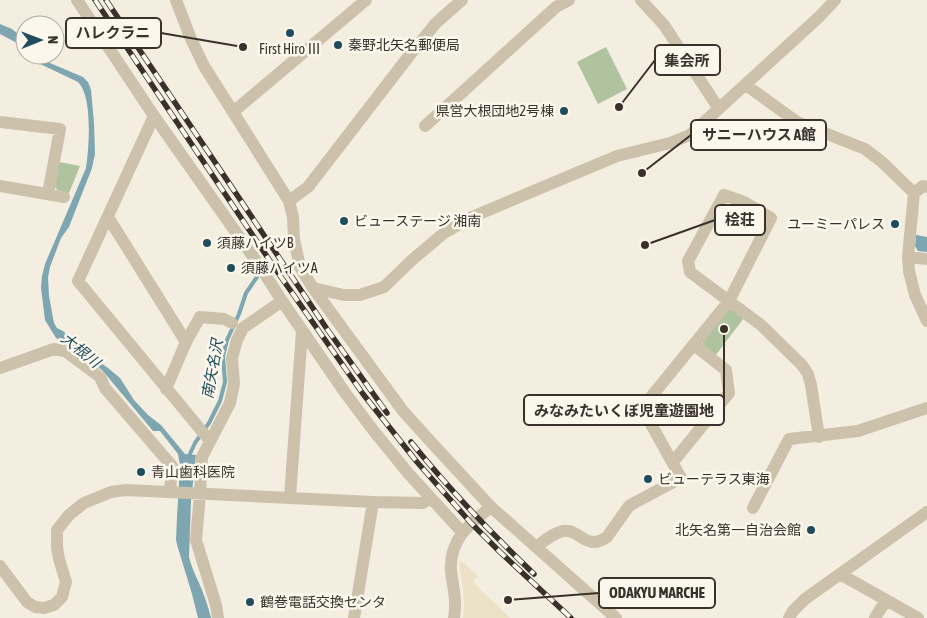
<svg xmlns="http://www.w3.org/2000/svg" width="927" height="618" viewBox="0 0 927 618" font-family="'Asap Condensed','Noto Sans JP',sans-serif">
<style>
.green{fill:#b0c39f}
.plaza{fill:#ebe2c7}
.water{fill:#7ea6b1}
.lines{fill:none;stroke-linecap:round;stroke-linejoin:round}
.stream{stroke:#7ea6b1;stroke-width:4}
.minor{stroke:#ccc1ab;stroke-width:12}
.tertiary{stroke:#ccc1ab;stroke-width:12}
.rail-casing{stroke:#3a322a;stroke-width:5.5}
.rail{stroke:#fbf7ed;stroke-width:4;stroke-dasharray:11;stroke-linecap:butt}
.poi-dot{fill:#1f4d5d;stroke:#fbf7ed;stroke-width:2}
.labels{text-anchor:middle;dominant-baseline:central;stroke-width:5;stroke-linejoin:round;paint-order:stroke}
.poi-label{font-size:14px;fill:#3a322a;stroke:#fbf7ed;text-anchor:start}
.water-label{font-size:15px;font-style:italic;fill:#1f4d5d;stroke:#fbf7ed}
.leader{fill:none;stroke:#3a322a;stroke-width:2}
.callout-dot{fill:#3a322a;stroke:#fbf7ed;stroke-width:2}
.callout{fill:#fbf7ed;stroke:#3a322a;stroke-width:2}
.callout-label{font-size:15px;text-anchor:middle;font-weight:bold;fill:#3a322a}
</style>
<rect width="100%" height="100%" fill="#f3eee0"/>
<path class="green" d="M606 47 627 89 598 104 577 62Z
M59 162 80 166 69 193 58 191 55 187Z
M727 310H734L744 318 715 356 703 346V341Z"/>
<path class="plaza" d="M459 562H463L478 576 473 582 510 618H463L464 605 463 589Z"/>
<path class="water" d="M0 24 12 29 25 40V51L17 43 0 34Z
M29 55H41L50 63 83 77 88 82 91 90 94 123 95 154 92 168 69 227 61 238 50 267 48 277 49 296 54 323 57 328 63 331 69 337 75 345 108 368 120 378 134 400 148 415 161 425 185 454 196 455 191 501 189 557C191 566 195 574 199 583 204 594 208 606 211 618H198L192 594 178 548 176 540 177 517 180 465 178 454 160 431H153L102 370 56 338 45 320 41 288 42 276 45 264 86 168C89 148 93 97 78 82L36 62Z
M916 235 927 237V252L918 251 915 246Z"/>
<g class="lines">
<path class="stream" d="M188 458 195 443 209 423 220 401 225 382 223 356 227 340 239 314 246 293 257 277"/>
<path class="minor" d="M77 0 154 116 259 265 282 301 346 394 373 430 408 473 462 532
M176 0 191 39 204 66 289 201 293 217 294 239 300 267 313 288 403 411 431 442 491 507 616 618
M641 0 664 25 719 109
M746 85 797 122 865 149 882 162 914 193
M233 112 366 0
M154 116 78 281 210 441
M0 122 60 129 48 194
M425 126 556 7 569 0
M0 186 64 197
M927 187 923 186 914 193 908 257 909 271 915 295 927 321
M108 217 186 342
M908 257 927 259
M313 288 344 295H360L384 287 412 260 444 233 472 217 617 156 670 143 690 135 819 17 835 0
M0 368 54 349 65 351 100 377 105 388 172 466 170 492
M166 389 186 342 200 317 224 319 232 323
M673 462 729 393 726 370 694 345
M290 497 302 331
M753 508 789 439 858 431 927 408
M536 547C544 541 553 533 563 531 580 528 585 552 607 537L629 506 634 503 681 478 642 408 729 301 771 218 744 202 724 195 688 261 690 272 761 325 802 365 808 374 811 385 819 437
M0 566 27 602 35 607 44 608 54 605 62 597 66 582 59 559 57 547V530L69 515 84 503 111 492 126 490 373 502 423 503 431 498
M840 574 918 618
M218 618 216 605 196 540 200 494 202 457 230 403 234 384 232 358 237 340 243 328 282 301
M354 618 373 502
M789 618 793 611 805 599 927 512
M875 618 886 600"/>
<path class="tertiary" d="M289 201 308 187 409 56 436 23 462 0
M454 618C457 599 453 589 451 571 449 540 469 524 491 507"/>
<g class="rail-casing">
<path id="rail" d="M95 0 274 267 363 394 417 462 471 523 500 552 571 618
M106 0 327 329 387 413
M411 442C449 489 491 533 534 574"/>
</g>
<use href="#rail" class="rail"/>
</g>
<g class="poi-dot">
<circle cx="290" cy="33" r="5"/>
<circle cx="338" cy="45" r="5"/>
<circle cx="564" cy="111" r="5"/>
<circle cx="344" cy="221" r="5"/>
<circle cx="895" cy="224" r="5"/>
<circle cx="207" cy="243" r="5"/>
<circle cx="231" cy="268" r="5"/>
<circle cx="141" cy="472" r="5"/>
<circle cx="648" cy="479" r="5"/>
<circle cx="811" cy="530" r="5"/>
<circle cx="250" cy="602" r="5"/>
</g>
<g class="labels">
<g class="poi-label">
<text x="348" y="45">秦野北矢名郵便局</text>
<text x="290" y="49" text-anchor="middle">First Hiro Ⅲ</text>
<text x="554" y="111" text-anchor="end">県営大根団地2号棟</text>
<text x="354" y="221">ビューステージ 湘南</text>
<text x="885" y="224" text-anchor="end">ユーミーパレス</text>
<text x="217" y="243">須藤ハイツB</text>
<text x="241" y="268">須藤ハイツA</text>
<text x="151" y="472">青山歯科医院</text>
<text x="658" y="479">ビューテラス東海</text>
<text x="801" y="530" text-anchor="end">北矢名第一自治会館</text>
<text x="260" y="602">鶴巻電話交換センタ</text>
</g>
<g class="water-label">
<text transform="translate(81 350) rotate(39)">大根川</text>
<text transform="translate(212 369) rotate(-80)">南矢名沢</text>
</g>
</g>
<path class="leader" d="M243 47L161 33M619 107L655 60M642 173L691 135M645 245L715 220M724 329L724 410M508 600L599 593"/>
<g class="callout-dot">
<circle cx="243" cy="47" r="5"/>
<circle cx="619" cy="107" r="5"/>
<circle cx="642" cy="173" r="5"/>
<circle cx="645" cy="245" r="5"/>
<circle cx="724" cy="329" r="5"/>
<circle cx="508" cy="600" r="5"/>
</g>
<g class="callout">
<rect x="66" y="18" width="95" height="30" rx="5"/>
<rect x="655" y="45" width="65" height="30" rx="5"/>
<rect x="691" y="120" width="135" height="30" rx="5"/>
<rect x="715" y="205" width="50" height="30" rx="5"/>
<rect x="524" y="395" width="200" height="30" rx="5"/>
<rect x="599" y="578" width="116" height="30" rx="5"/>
</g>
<g class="callout-label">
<text x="113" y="38">ハレクラニ</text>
<text x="687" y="66">集会所</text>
<text x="759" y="140">サニーハウス A館</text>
<text x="740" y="225">桧荘</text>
<text x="624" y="416">みなみたいくぼ児童遊園地</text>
<text x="657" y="598">ODAKYU MARCHE</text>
</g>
<g transform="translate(40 40) rotate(89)"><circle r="24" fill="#fbf7ed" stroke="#aea89f"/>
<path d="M0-4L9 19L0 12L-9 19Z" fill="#1f4d5d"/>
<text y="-8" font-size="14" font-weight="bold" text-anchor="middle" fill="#3a322a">N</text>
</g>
</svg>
